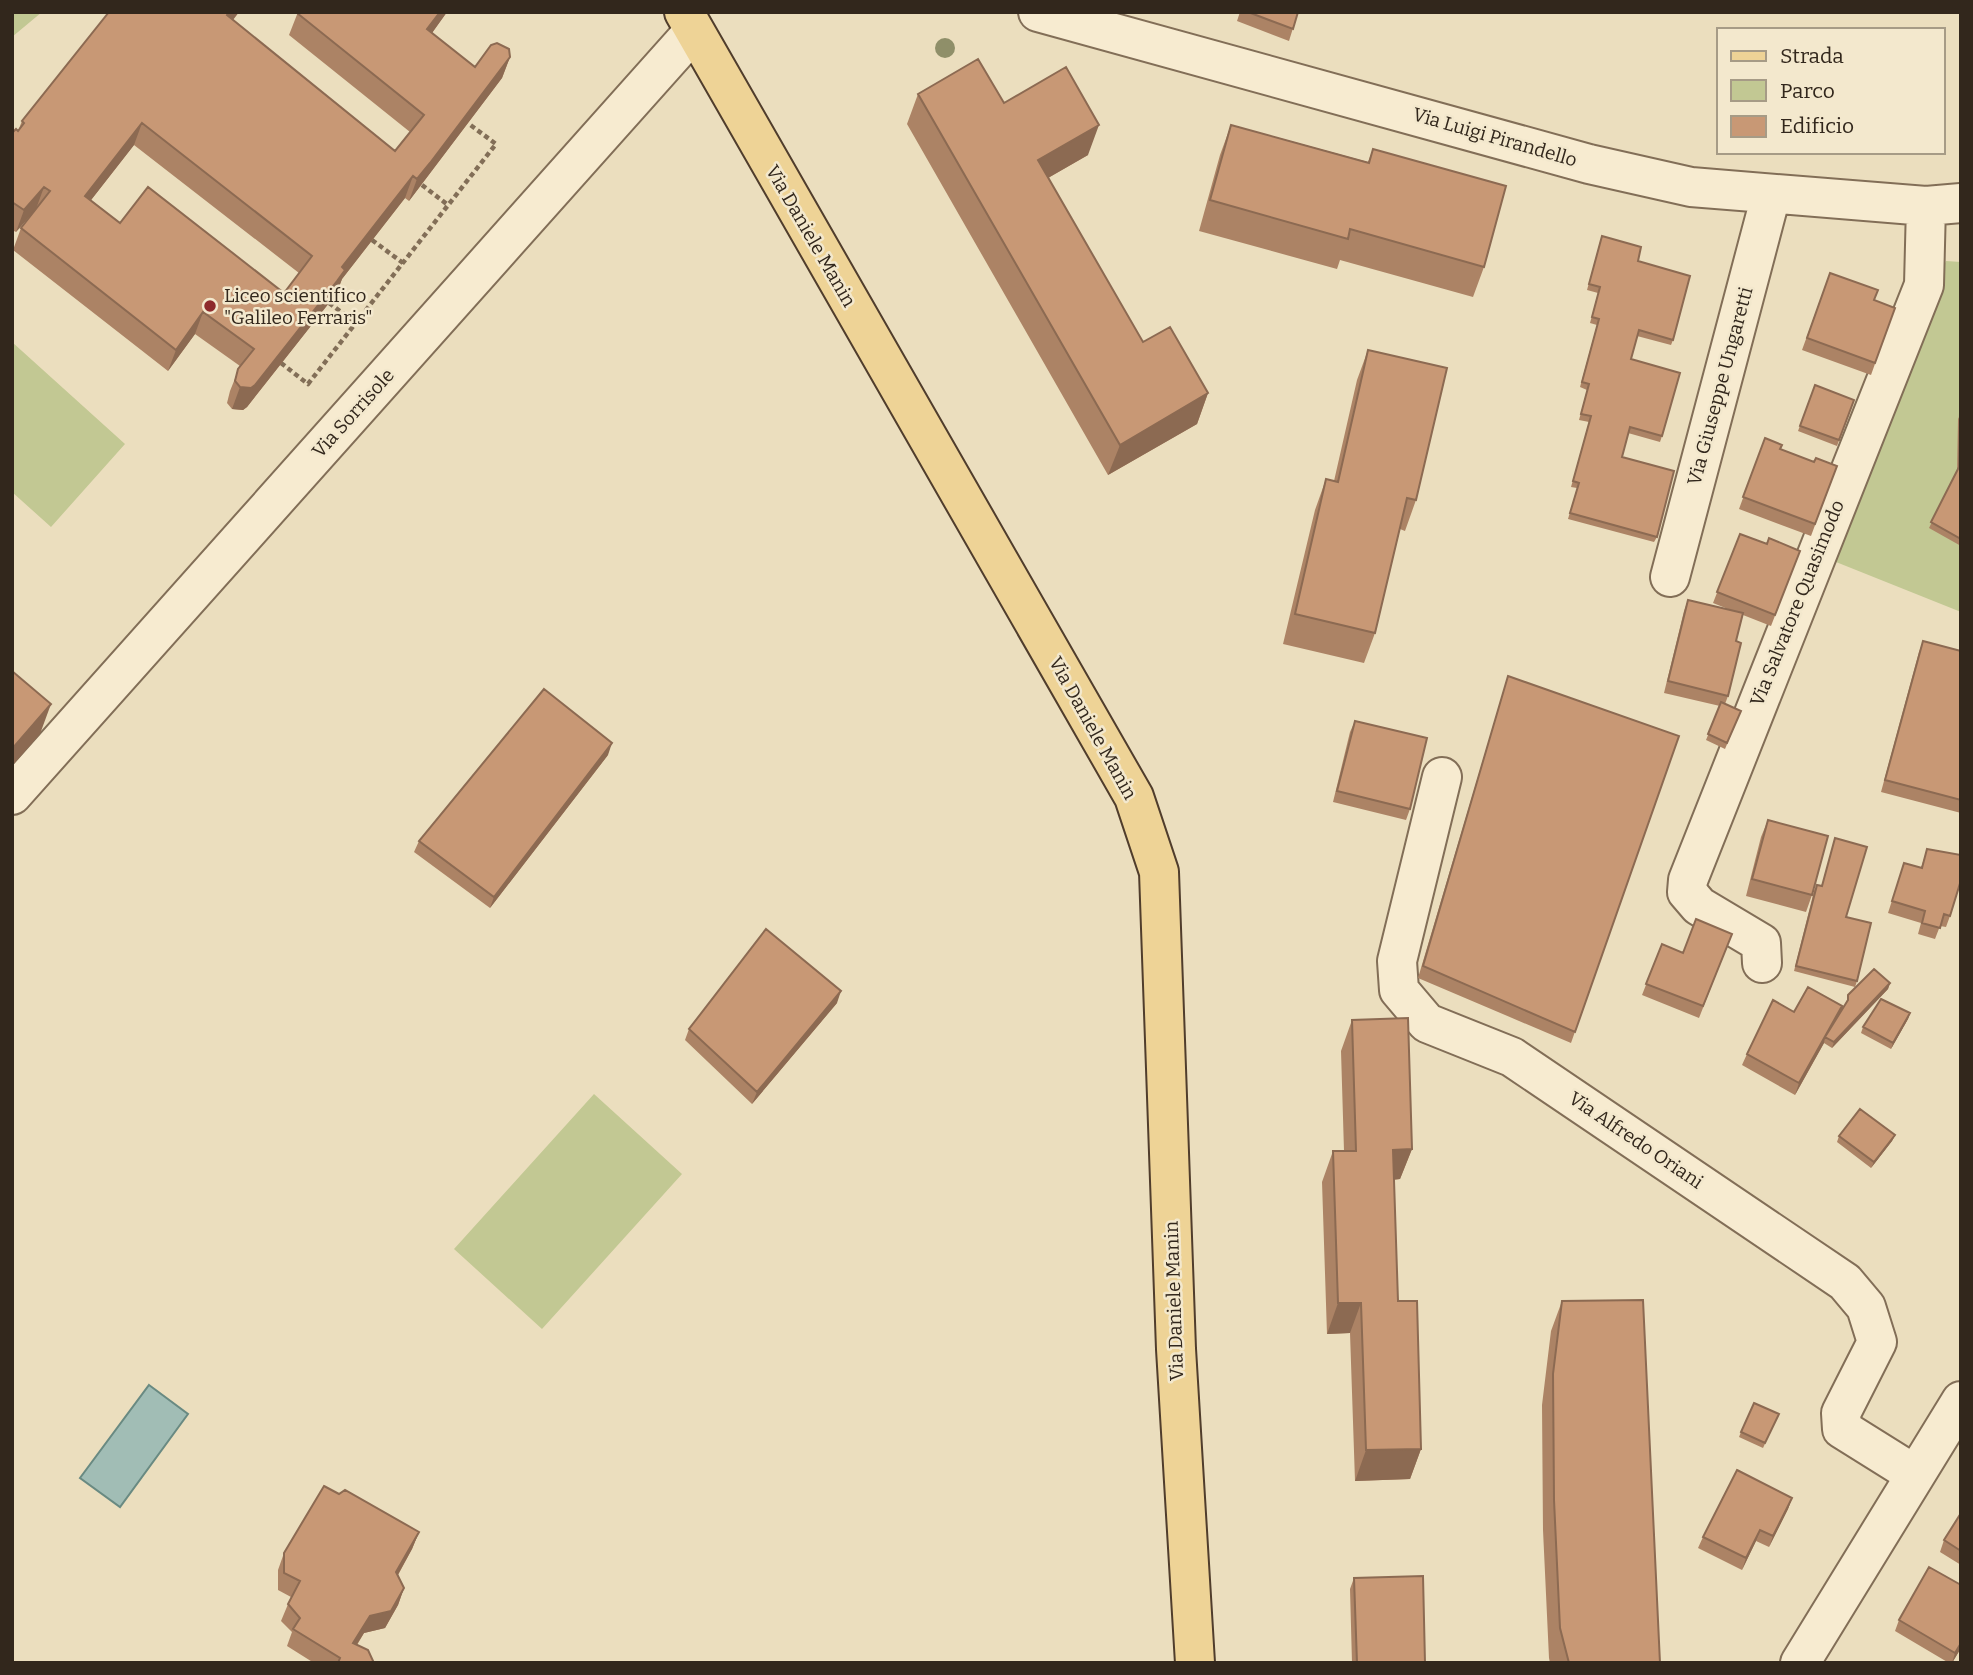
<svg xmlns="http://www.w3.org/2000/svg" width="1973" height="1675" viewBox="0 0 1973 1675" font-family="Bitter,serif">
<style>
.green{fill:#c2c893}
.water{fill:#a1bdb5;stroke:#698a82;stroke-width:2}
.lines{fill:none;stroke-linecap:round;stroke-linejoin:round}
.minor-casing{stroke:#826e57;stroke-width:42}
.major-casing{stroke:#503d2c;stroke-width:42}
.path{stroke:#826e57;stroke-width:4.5;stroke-dasharray:5 3.5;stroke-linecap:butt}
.minor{stroke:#f7ebd0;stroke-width:38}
.major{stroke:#eed396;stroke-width:38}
.tree{fill:#8f8f69}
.wall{fill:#ac8365;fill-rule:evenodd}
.shaded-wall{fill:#8c6a52}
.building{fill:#c89875;stroke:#8c6a52;stroke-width:2;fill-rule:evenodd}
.poi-dot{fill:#8e2a2b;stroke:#f3e8cd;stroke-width:2.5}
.labels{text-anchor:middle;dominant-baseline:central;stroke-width:5;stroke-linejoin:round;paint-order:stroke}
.street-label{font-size:19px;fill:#32271c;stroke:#f3e8cd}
.poi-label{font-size:19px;fill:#32271c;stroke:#f3e8cd;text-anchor:start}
</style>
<rect width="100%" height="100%" fill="#ebdebe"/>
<path class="green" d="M12 12H42L12 37Z
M1946 261 1961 262V419L1957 473 1961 612 1821 556Z
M12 342 125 444 51 527 12 492Z
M594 1094 682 1174 542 1329 454 1249Z"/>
<path class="water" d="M149 1385 188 1414 120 1507 80 1478Z"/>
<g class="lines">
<g class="minor-casing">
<path id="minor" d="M1038 12 1589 164 1691 187 1926 206 1961 203
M1670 577 1771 195
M1442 777 1397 961 1399 990 1427 1023 1512 1057 1845 1282 1866 1307 1877 1342 1841 1413 1842 1429 1914 1474
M12 795 694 31
M1762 963 1761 943 1699 906 1687 892 1688 880 1924 285 1926 206
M1800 1663 1961 1401"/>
</g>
<g class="major-casing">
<path id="major" d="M684 12 1134 797 1159 872 1176 1349 1195 1663"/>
</g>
<path class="path" d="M422 185 448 205
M372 240 403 263
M329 303 356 323
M281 363 308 384 496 144 469 124"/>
<use href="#minor" class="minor"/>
<use href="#major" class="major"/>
</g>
<circle class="tree" cx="945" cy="48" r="10"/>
<path class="wall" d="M109 12H239L233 20 395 151 410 132 289 35 298 12H447L432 33 475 67 510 57 502 78 409 201 405 198 342 279 337 292 329 303 247 407 243 410 232 409 227 403 230 391 240 366 195 334 168 371 13 250 21 228 36 209 16 232 12 230V133L18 131 22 121ZM134 145 299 273 284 293 120 223 91 200Z
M1240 12H1298L1289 41 1237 21Z
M918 94 1004 103 1088 155 1048 178 1143 342 1208 393 1197 424 1108 475 907 124Z
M1231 125 1368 162 1373 149 1484 267 1473 297 1340 260 1337 269 1199 231 1220 155Z
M1600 242 1638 261 1673 340 1671 345 1637 336 1631 359 1662 436 1660 442 1628 433 1622 457 1657 537 1654 542 1568 519 1577 488 1571 487 1589 422 1579 420 1587 390 1580 387 1597 325 1590 323 1598 293 1587 290Z
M1830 273 1874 300 1895 308 1871 375 1802 350Z
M1368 350 1416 500 1405 531 1400 529 1375 633 1364 663 1283 644 1315 510 1326 479 1334 481 1357 380Z
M1815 385 1854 400 1837 446 1798 431Z
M1961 413V546L1929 528 1957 471 1958 419Z
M1765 438 1780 449 1814 462 1837 466 1811 536 1739 509Z
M1740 534 1767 544 1800 551 1771 626 1743 615 1736 641 1728 696 1725 704 1741 711 1725 749 1706 740 1720 706 1664 693 1684 611 1688 600 1728 609 1713 603Z
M1923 641 1961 651V813L1881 792 1919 652Z
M1508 676 1679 736 1571 1043 1418 978Z
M1355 721 1410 809 1406 820 1333 802 1350 732Z
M608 755 490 908 414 852 419 841Z
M1768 820 1812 895 1806 912 1746 896 1761 837Z
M1835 838 1857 981 1855 987 1794 971 1814 891 1817 885 1822 886Z
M1927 849 1950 916 1946 927 1940 926 1935 939 1918 934 1921 923 1888 913 1904 863 1921 868Z
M1732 934 1699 1018 1642 995 1662 944 1683 953Z
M1890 983 1888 989 1832 1048 1824 1043 1795 1095 1742 1065 1747 1054 1794 1012 1838 1017 1846 1004 1848 995Z
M837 1003 752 1104 685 1040 689 1029Z
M1910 1013 1908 1019 1891 1049 1861 1033 1863 1027Z
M1352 1020 1412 1149 1400 1179 1394 1180 1398 1301 1421 1449 1410 1479 1355 1481 1350 1333 1327 1334 1322 1182 1333 1151H1344L1341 1051Z
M1895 1135 1892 1141 1871 1168 1837 1142 1839 1136Z
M1562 1301 1660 1663H1550L1549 1658 1543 1530 1542 1405 1551 1331Z
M1779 1414 1763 1448 1739 1437 1741 1432Z
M1792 1498 1788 1509 1769 1547 1756 1541 1742 1570 1698 1548 1703 1537Z
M1961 1513V1565L1940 1552 1944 1540Z
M419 1532 412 1549 398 1575 404 1588 398 1605 385 1628 364 1633 357 1645 374 1663H314L287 1646 292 1632 281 1621 291 1597 278 1590V1570L284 1553Z
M1354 1578 1425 1663H1352L1350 1589Z
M1961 1585V1648L1952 1663H1949L1895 1631 1899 1620Z"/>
<path class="shaded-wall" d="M229 12H239L219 37 227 15Z
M440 12H447L419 51 427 29Z
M510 57 502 78 409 201 417 179Z
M142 123 134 145 77 218 85 196Z
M1099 125 1088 155 1027 190 1038 160Z
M413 176 405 198 342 279 337 292 329 303 247 407 243 410 232 409 240 387Z
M44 187 36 209 16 232 24 210Z
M203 312 195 334 168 371 176 350Z
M1208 393 1197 424 1108 475 1120 445Z
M51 704 40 734 12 766V749Z
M612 743 608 755 490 908 494 897Z
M1890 983 1888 989 1832 1048 1834 1042Z
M841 991 837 1003 752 1104 757 1092Z
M1842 1006 1838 1018 1825 1037 1824 1043 1795 1095 1799 1083Z
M1910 1013 1908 1019 1891 1049 1893 1043Z
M1895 1135 1892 1141 1871 1168 1874 1162Z
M1412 1149 1400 1179 1382 1180 1393 1150Z
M1338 1303H1361L1350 1333 1327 1334Z
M1421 1449 1410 1479 1355 1481 1366 1450Z
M1792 1498 1788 1509 1769 1547 1773 1536Z
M1760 1530 1756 1541 1742 1570 1746 1558Z
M419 1532 412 1549 390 1589 396 1572Z
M404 1588 398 1605 385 1628 364 1633 347 1660 353 1643 370 1616Z
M1961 1643V1648L1952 1663 1955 1653Z"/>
<path class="building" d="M109 12H229L227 15 395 151 424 115 297 13 298 12H440L427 29 475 67 491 45 497 43 509 49 510 57 430 163 417 179 413 176 380 218 342 267 345 270 337 281 255 385 251 388 240 387 235 381 238 369 254 349 203 312 176 350 21 228 50 191 44 187 24 210 12 202V133L16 129 18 131 24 123 22 121ZM142 123 312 256 284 293 148 187 120 223 85 196Z
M1248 12H1298L1293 29Z
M978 59 1004 103 1066 67 1099 125 1038 160 1143 342 1170 327 1208 393 1120 445 918 94Z
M1231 125 1369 163 1373 149 1506 186 1484 267 1350 229 1348 239 1210 200Z
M1602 236 1641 247 1638 261 1690 276 1673 340 1639 330 1631 359 1680 373 1662 436 1630 427 1622 457 1674 471 1657 537 1570 513 1579 483 1573 481 1591 416 1581 414 1589 384 1582 382 1599 319 1592 317 1600 287 1589 284Z
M1830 273 1878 290 1874 300 1895 308 1875 363 1807 338Z
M1368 350 1447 368 1416 500 1407 498 1375 633 1295 614 1326 479 1338 482Z
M1815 385 1854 400 1839 440 1800 426Z
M1960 413H1961V539L1931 522 1959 467Z
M1765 438 1782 445 1780 449 1814 462 1816 458 1837 466 1815 524 1743 497Z
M1740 534 1767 544 1769 538 1800 551 1775 615 1717 592Z
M1688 600 1743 613 1736 641 1741 643 1728 696 1668 681Z
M1923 641 1961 651V800L1885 780Z
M12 671 51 704 12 749Z
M1508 676 1679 736 1575 1032 1423 966Z
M544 689 612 743 494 897 419 841Z
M1721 702 1741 711 1727 743 1708 734Z
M1355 721 1427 738 1410 809 1337 791Z
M1768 820 1828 836 1812 895 1752 879Z
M1835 838 1867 847 1846 917 1871 923 1857 981 1796 966 1817 885 1822 886Z
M1927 849 1961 855V880L1950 916 1944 914 1940 928 1922 923 1925 911 1892 901 1904 863 1922 868Z
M1696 919 1732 934 1703 1006 1646 984 1662 944 1683 953Z
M766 929 841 991 757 1092 689 1029Z
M1874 969 1890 983 1834 1042 1825 1037 1848 1000V995Z
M1808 987 1842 1006 1799 1083 1747 1054 1773 1000 1794 1012Z
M1881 999 1910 1013 1893 1043 1863 1027Z
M1408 1018 1412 1149 1393 1150 1398 1301H1417L1421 1449 1366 1450 1361 1303H1338L1333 1151H1356L1352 1020Z
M1860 1109 1895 1135 1874 1162 1839 1136Z
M1643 1300 1660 1663H1569L1560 1628 1554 1500 1553 1374 1562 1301Z
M1754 1403 1779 1414 1765 1443 1741 1432Z
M1737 1470 1792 1498 1773 1536 1760 1530 1746 1558 1703 1537Z
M324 1486 339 1494 345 1490 419 1532 396 1572 404 1588 391 1611 370 1616 353 1643 368 1650 374 1663H338L340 1658 293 1629 300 1618 288 1604 300 1581 284 1573V1553Z
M1961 1513V1551L1944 1540Z
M1929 1567 1961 1585V1643L1955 1653 1899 1620Z
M1423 1576 1425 1663H1357L1354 1578Z"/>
<circle class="poi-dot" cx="210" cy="306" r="7"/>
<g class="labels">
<g class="street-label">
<text transform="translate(1495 137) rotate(16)">Via Luigi Pirandello</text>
<text transform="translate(811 236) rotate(60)">Via Daniele Manin</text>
<text transform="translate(1720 386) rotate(-75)">Via Giuseppe Ungaretti</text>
<text transform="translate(353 413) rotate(-48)">Via Sorrisole</text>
<text transform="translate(1797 603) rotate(-68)">Via Salvatore Quasimodo</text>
<text transform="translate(1093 728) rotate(61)">Via Daniele Manin</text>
<text transform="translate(1636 1140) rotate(34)">Via Alfredo Oriani</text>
<text transform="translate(1174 1301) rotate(-92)">Via Daniele Manin</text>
</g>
<g class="poi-label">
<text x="224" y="295">Liceo scientifico<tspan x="224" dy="22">"Galileo Ferraris"</tspan></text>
</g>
</g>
<rect width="1973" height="1675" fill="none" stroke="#32271c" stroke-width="28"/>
<rect x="1717" y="28" width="228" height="126" fill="#f3e8cd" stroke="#a69b86" stroke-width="2"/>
<rect x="1731" y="51" width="35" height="10" fill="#eed396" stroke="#a69b86" stroke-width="2"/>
<text x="1780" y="63" font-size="21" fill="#32271c">Strada</text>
<rect x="1731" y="80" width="35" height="21" fill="#c2c893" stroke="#a69b86" stroke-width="2"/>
<text x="1780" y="98" font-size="21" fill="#32271c">Parco</text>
<rect x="1731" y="116" width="35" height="21" fill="#c89875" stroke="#a69b86" stroke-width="2"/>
<text x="1780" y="133" font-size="21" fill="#32271c">Edificio</text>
</svg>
